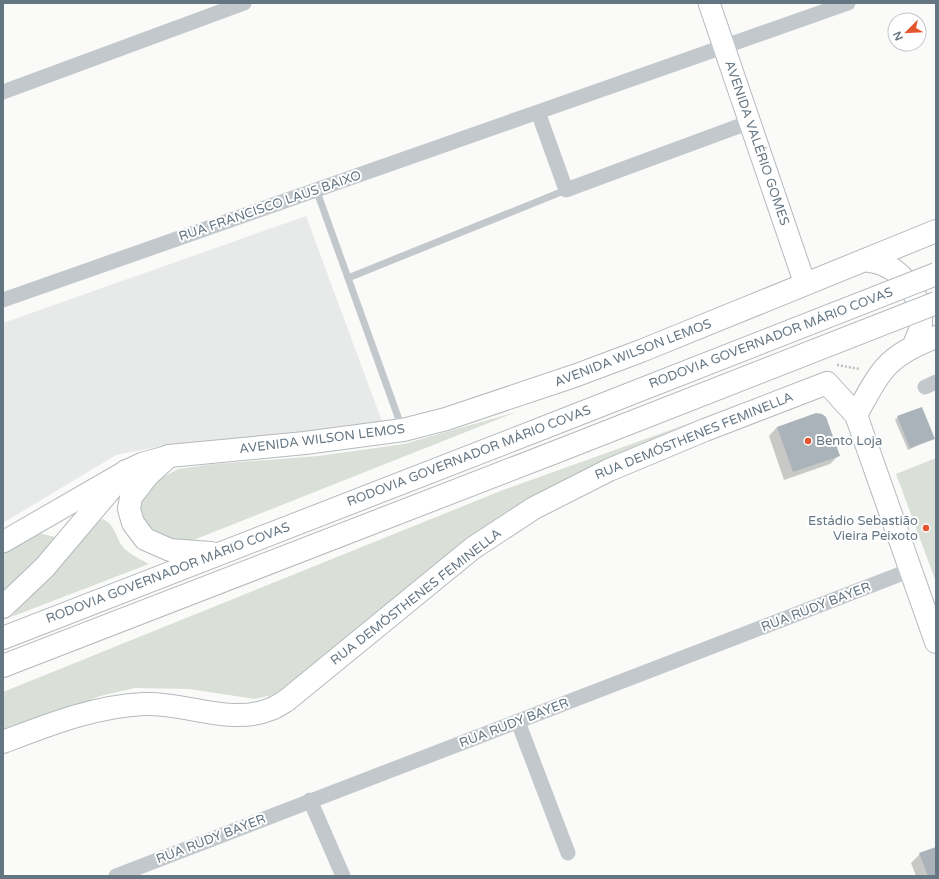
<svg xmlns="http://www.w3.org/2000/svg" width="939" height="879" viewBox="0 0 939 879" font-family="'Varela Round',sans-serif">
<style>
.built{fill:#e8e9e9}
.green{fill:#dadfd7}
.shadow{fill:#0003}
.building{fill:#aab3b9}
.lines{fill:none;stroke-linecap:round;stroke-linejoin:round}
.secondary-casing{stroke:#b3babf;stroke-width:23}
.primary-casing{stroke:#b5babe;stroke-width:24}
.highway-casing{stroke:#b4b9bd;stroke-width:24}
.path{stroke:#bbbfc2;stroke-width:2.5;stroke-dasharray:2 2;stroke-linecap:butt}
.lane{stroke:#c3c8cc;stroke-width:7}
.street{stroke:#c3c8cc;stroke-width:15}
.secondary{stroke:#fff;stroke-width:21}
.primary{stroke:#fff;stroke-width:22}
.highway{stroke:#fff;stroke-width:22}
.highway-bridge-casing{stroke:#b4b9bd;stroke-width:24;stroke-linecap:butt}
.highway-bridge{stroke:#fff;stroke-width:22}
.poi-dot{fill:#e4572e;stroke:#fff;stroke-width:1.5}
.labels{text-anchor:middle;dominant-baseline:central;stroke-width:4;stroke-linejoin:round;paint-order:stroke}
.street-label{font-size:13px;fill:#657683;stroke:#fff}
.poi-label{font-size:13px;fill:#657683;stroke:#fff;text-anchor:start}
</style>
<rect width="100%" height="100%" fill="#fafaf8"/>
<path class="built" d="M306 216 383 424 167 445 116 455 3 523V323Z"/>
<path class="green" d="M516 412 191 541 175 544 147 527 139 508 145 496 156 481 178 469 214 464 318 456 404 444Z
M718 413 562 484 502 517 450 552 289 686 272 695 255 699 189 689 135 688 100 696 3 734V692L503 490Z
M936 458V582L896 474Z
M103 519C119 528 114 540 127 551 133 556 142 560 149 564L11 617 93 523Z
M39 533 59 538 3 594V554Z"/>
<path class="shadow" d="M898 417 934 438 908 450 895 420Z
M777 427 839 455 830 464 784 480 769 436Z
M936 848V876H916L911 863 920 854Z"/>
<path class="building" d="M922 407 935 439 910 448 897 416Z
M816 413 822 414 826 417 840 456 793 472 777 427Z
M936 847V876H928L919 853Z"/>
<g class="lines">
<g class="secondary-casing">
<path id="secondary" d="M709 3 805 284
M3 542 126 471 143 463 169 456"/>
</g>
<g class="primary-casing">
<path id="primary" d="M864 260C870 261 877 262 882 264 906 273 926 304 920 330 918 335 916 340 914 345
M856 415C881 370 886 356 936 337
M169 456 305 443 403 430 446 419 577 375 641 351 936 231
M3 742C48 725 95 706 144 704 185 702 231 726 271 709 277 707 282 703 287 700L473 548 534 508 609 470 705 430 827 383 856 415 936 642"/>
</g>
<g class="highway-casing">
<path id="highway" d="M169 456 148 475 131 497 129 509 133 523 145 539 170 550 211 553
M3 607 45 567 126 471
M3 638 543 428
M3 666 553 453"/>
</g>
<path class="path" d="M837 365 860 369"/>
<path class="lane" d="M316 189 402 428
M348 278 566 190"/>
<path class="street" d="M3 92 244 3
M538 112 848 3
M3 300 538 112 566 190 750 122
M925 387 936 382
M518 722 568 853
M310 800 343 876
M116 876 911 570"/>
<use href="#secondary" class="secondary"/>
<use href="#primary" class="primary"/>
<use href="#highway" class="highway"/>
<g class="highway-bridge-casing">
<path id="highway-bridge" d="M543 428 936 274
M553 453 936 303"/>
</g>
<use href="#highway-bridge" class="highway-bridge"/>
</g>
<g class="poi-dot">
<circle cx="808" cy="441" r="4"/>
<circle cx="926" cy="528" r="4"/>
</g>
<g class="labels">
<g class="street-label">
<text transform="translate(757 143) rotate(71)">AVENIDA VALÉRIO GOMES</text>
<text transform="translate(270 206) rotate(-19)">RUA FRANCISCO LAUS BAIXO</text>
<text transform="translate(771 338) rotate(-21)">RODOVIA GOVERNADOR MÁRIO COVAS</text>
<text transform="translate(633 353) rotate(-21)">AVENIDA WILSON LEMOS</text>
<text transform="translate(694 436) rotate(-22)">RUA DEMÓSTHENES FEMINELLA</text>
<text transform="translate(322 439) rotate(-7)">AVENIDA WILSON LEMOS</text>
<text transform="translate(469 456) rotate(-21)">RODOVIA GOVERNADOR MÁRIO COVAS</text>
<text transform="translate(168 573) rotate(-21)">RODOVIA GOVERNADOR MÁRIO COVAS</text>
<text transform="translate(416 597) rotate(-38)">RUA DEMÓSTHENES FEMINELLA</text>
<text transform="translate(816 607) rotate(-21)">RUA RUDY BAYER</text>
<text transform="translate(514 723) rotate(-21)">RUA RUDY BAYER</text>
<text transform="translate(211 839) rotate(-21)">RUA RUDY BAYER</text>
</g>
<g class="poi-label">
<text x="816" y="441">Bento Loja</text>
<text x="918" y="521" text-anchor="end">Estádio Sebastião<tspan x="918" dy="15">Vieira Peixoto</tspan></text>
</g>
</g>
<rect width="939" height="879" fill="none" stroke="#657683" stroke-width="8"/>
<g transform="translate(907 32) rotate(246)"><circle r="19" fill="#ffffff" stroke="#c1c8cd"/>
<path d="M0-3L7 15L0 10L-7 15Z" fill="#e4572e"/>
<text y="-6" font-size="11" font-weight="bold" text-anchor="middle" fill="#657683">N</text>
</g>
</svg>
